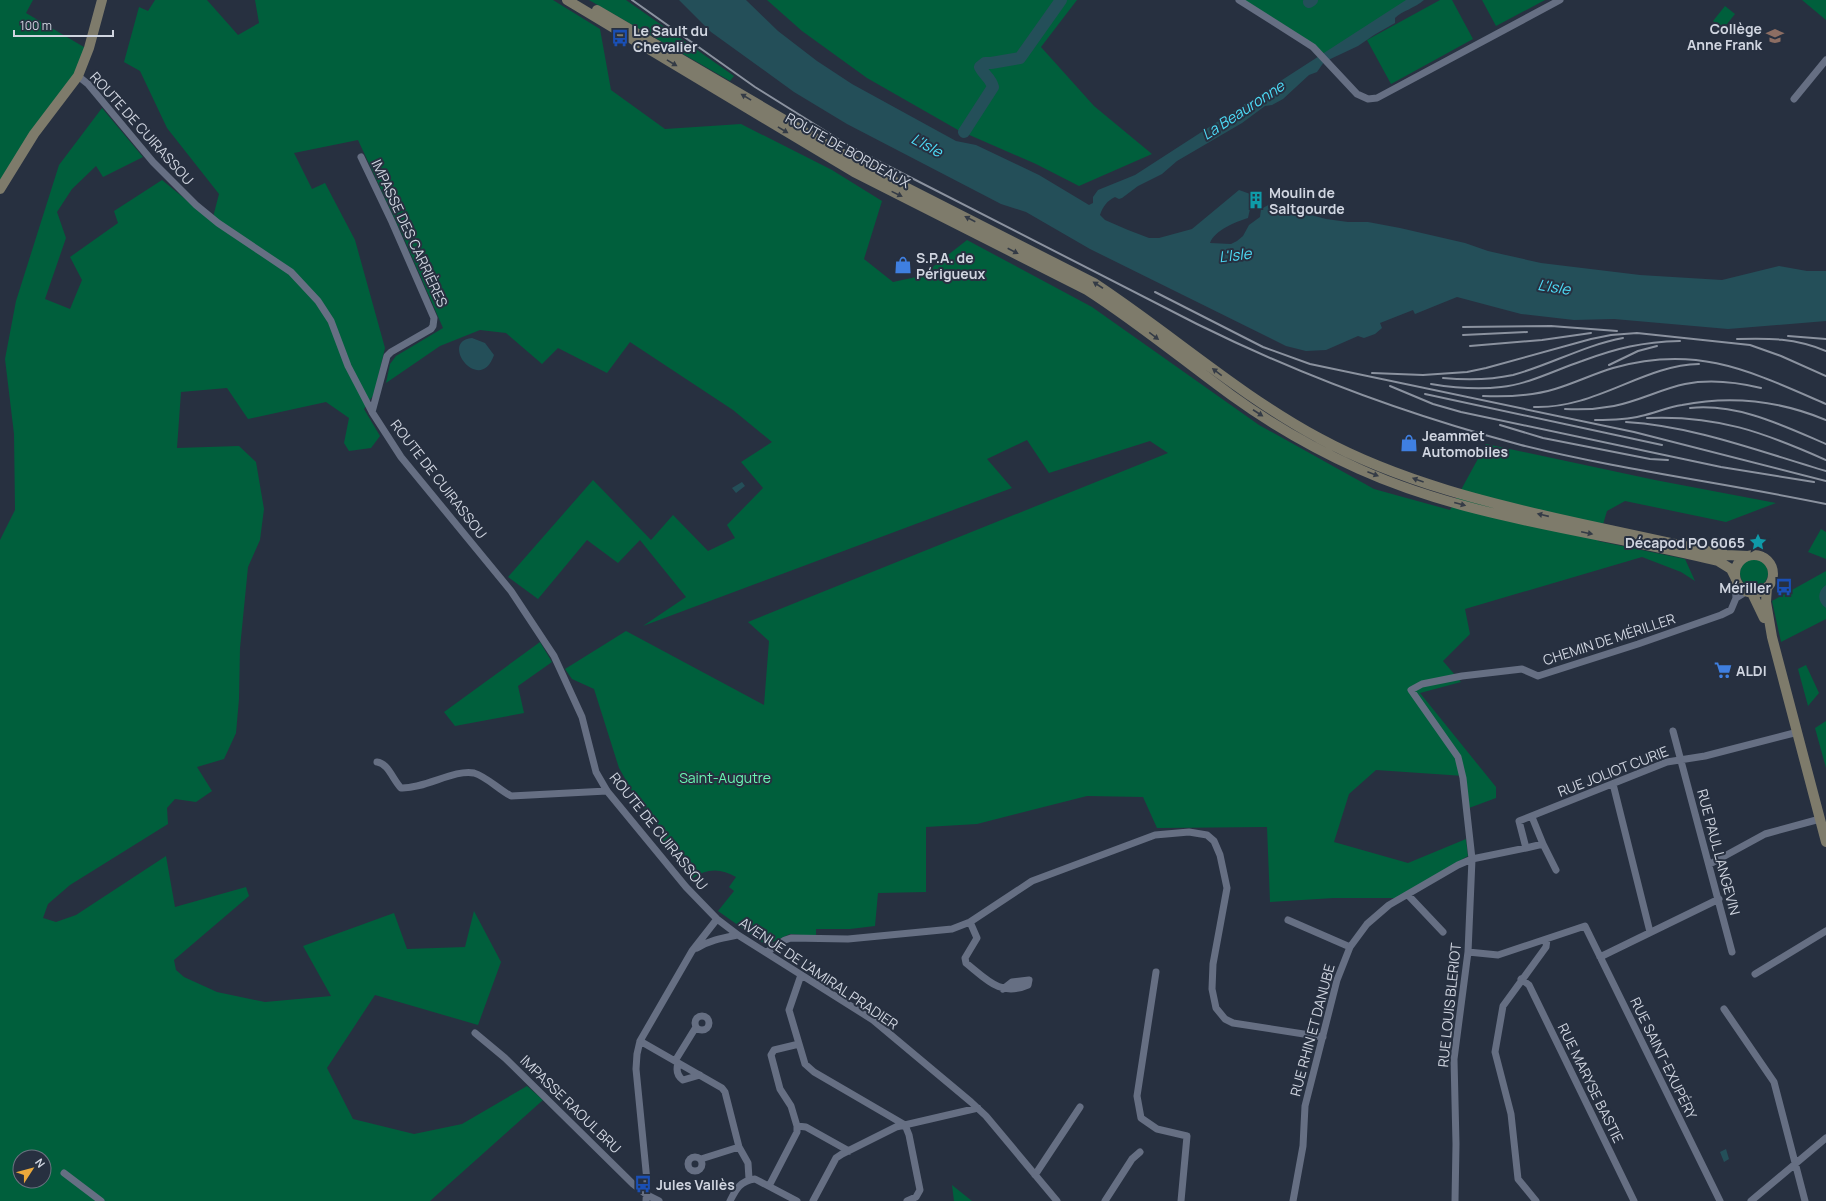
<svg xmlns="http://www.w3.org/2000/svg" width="1826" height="1201" viewBox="0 0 1826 1201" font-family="Manrope,sans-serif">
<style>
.green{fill:#005f3c;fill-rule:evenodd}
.water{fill:#244f59}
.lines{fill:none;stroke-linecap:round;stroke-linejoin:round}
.river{stroke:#244f59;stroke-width:12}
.minor{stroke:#666f83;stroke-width:7}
.secondary{stroke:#7e7b6b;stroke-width:10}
.rail{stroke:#8b929f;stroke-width:2}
.oneway{fill:#343b46}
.labels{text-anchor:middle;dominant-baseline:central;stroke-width:4;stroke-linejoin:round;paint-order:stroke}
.poi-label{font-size:14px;font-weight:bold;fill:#d0d5e0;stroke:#273040;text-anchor:start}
.street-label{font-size:14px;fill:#d0d5e0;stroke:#273040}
.park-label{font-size:14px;fill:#6af7b3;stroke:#273040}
.water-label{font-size:15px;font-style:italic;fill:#4ddcf7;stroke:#273040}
</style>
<rect width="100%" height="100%" fill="#273040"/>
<path class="green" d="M0 0H33L26 13 89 50 86 62 2 180 0 179Z
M155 0H207L238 35 259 23 255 0H553L600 29 611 90 665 129 741 124 832 170 882 201 864 259 893 282 921 276 967 240 1092 307 1259 425 1374 489 1450 510 1486 444 1655 480 1776 503 1726 522 1625 501 1607 511 1598 541 1685 559 1695 581 1681 572 1642 557 1465 609 1470 634 1443 661 1461 682 1420 693 1496 787V798L1469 808 1464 776 1376 770 1349 794 1334 842 1408 863 1466 839 1468 856 1396 898H1334L1270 902 1267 827 1157 828 1143 797 1087 796 977 824 926 827V892L878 893 875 926 850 929H816V936L790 934 766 945 718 911 734 891 729 887 736 877C721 868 706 868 692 879L662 842 663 830 639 803 619 768 594 689 572 679 565 669 626 631 764 705 769 641 748 622 1168 453 1150 441 1049 473 1027 440 987 459 1012 488 643 626 686 597 640 540 618 563 587 540 538 599 508 577 593 480 651 540 673 515 708 551 735 538 727 525 763 488 741 462 772 442 733 410 630 342 607 373 558 348 542 364 506 333 480 330 440 346 386 383 390 364 396 356 443 328 406 243 358 140 294 153 312 189 325 183 355 240 385 348 374 394 364 409 380 436 371 448 349 451 344 443 349 418 326 402 248 419 227 388 181 392 177 448 239 446 256 462 264 509 260 540 248 567 240 648 239 699 236 733 224 759 197 767 212 791 196 802 175 799 167 808 168 824 70 885 48 904 43 918 56 922 76 915 166 856 175 907 246 887 249 896 174 960 176 970 184 977 217 992 265 1002 331 996 303 946 394 913 407 949 465 947 474 911 501 962 478 1025 375 995 327 1068 353 1119 414 1134 462 1124 527 1086 543 1100 430 1201H0V540L15 510 14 434 5 359 16 301 59 165 102 108 143 157 103 177 96 166 72 189 57 212 66 238 45 299 70 309 82 280 70 257 118 223 114 211 162 180 212 221 219 194 167 128 140 71 124 62 139 7 148 11ZM20 1157H44V1181H20Z
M589 0H626L734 76 730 81Z
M767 0H1077L1041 47 1094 106 1152 154 1079 186 1036 164 958 130 867 78 802 31Z
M1244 0H1411L1325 54 1303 37Z
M1440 0H1452L1473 39 1391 84 1367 40Z
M1482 0H1545L1496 26Z
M1802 0H1826V20Z
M1725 6 1735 14 1723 29 1713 21Z
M1821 529 1826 532V559L1808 552Z
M1740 573a14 14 0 1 1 28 0a14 14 0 1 1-28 0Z
M1826 571V619L1781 642 1772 601Z
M540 642 552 662 518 686 524 713 455 726 444 712Z
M1806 665 1819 693 1808 706 1798 669Z
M1826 721V768L1815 728Z
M952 1185 972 1201H954Z"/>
<path class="water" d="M679 0H746L778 31 817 61 852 84 956 141 976 145 1039 175 1089 205 1093 203V197L1098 190 1135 175 1406 0H1424C1415 8 1402 11 1395 18V23L1374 35 1358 46 1324 62 1317 72 1309 75 1283 99 1272 105 1265 106 1242 123 1177 161 1162 174 1138 186 1122 198 1119 199 1115 197C1107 201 1103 206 1100 215L1105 220 1128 230 1149 238H1159L1192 229 1239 190 1253 195 1248 218C1235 222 1215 230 1210 243L1231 244 1237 241 1243 236 1249 225 1260 217 1261 209 1274 202 1292 210 1326 219 1348 222H1368L1400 228 1465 243 1488 251 1541 263 1640 275 1722 280 1779 266 1807 271H1826V321L1728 329 1614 319 1574 320 1521 314 1457 297 1415 314 1413 310 1380 323 1382 328 1375 334 1364 338 1358 336 1326 350 1306 351 1286 346 1090 249 1026 212 1001 204 847 124 794 92 711 32Z
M472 338 485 343 494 355C480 396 438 341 472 338Z
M742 482 745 486 736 493 732 488Z
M1826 585V608C1817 602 1817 591 1826 585Z
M1726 1149 1729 1159 1724 1162 1720 1152Z"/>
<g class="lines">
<path class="river" d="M1309 2 1312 0
M964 132 993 87C991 78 983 74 980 67L985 63H991L1020 58 1061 0"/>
<path class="minor" d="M1239 0 1313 47 1357 94 1368 99 1377 98 1560 0
M78 76 88 84 153 162 196 205 218 223 291 272 318 301 331 321 348 366 372 412 401 457 511 591 554 656 582 717 596 772 607 791 686 887 717 919 738 935 873 1020 971 1102 986 1116 1057 1201
M1794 99 1826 60
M361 157 392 222 434 318 433 326 431 329 391 352 387 356 372 412
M1735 577 1736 598 1747 591
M1673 731 1732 952
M377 762C388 763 393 780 401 788 425 789 454 769 474 773 487 777 498 789 511 796L607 791
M1613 784 1650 932
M1532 817 1543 844 1526 848 1519 821 1667 762 1705 756 1798 732
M1543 844 1556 870
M1710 864 1765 834 1820 819
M1408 895 1443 932
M1288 920 1350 947
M970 922 977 938 965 958 966 963C987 980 1001 997 1028 985L1029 980 1012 982 1003 989
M697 948C710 940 723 938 738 935
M767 952 785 940 791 938 848 939 952 929 970 922 1032 881 1155 835 1189 832 1207 835 1214 841 1220 855 1227 888 1213 964 1212 989 1216 1008 1225 1019 1233 1023 1323 1037
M1468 952 1498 955 1585 926 1720 1201
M1600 957 1719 899
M1156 972 1137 1096 1141 1118 1157 1129 1187 1136 1181 1201
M1755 974 1826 931
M801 975 789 1010 805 1064 814 1072 905 1125 909 1135 920 1190 916 1197 907 1201
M1521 979 1529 985 1634 1201
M1724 1009 1774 1082 1805 1201
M695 1023a7 7 0 1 1 14 0a7 7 0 1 1-14 0Z
M475 1033 505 1058 633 1184 647 1195 659 1201
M640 1041 722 1088 725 1092 739 1147 748 1163 749 1179
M675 1061 696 1027
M678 1063C676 1070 677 1076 683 1080L700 1075
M797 1126 806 1127 849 1151
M688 1164a7 7 0 1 1 14 0a7 7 0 1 1-14 0Z
M701 1159 739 1147
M64 1173 101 1201
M1035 1175 1080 1107
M769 1186 797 1132V1126L791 1106 780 1089 771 1055 774 1050 799 1044
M646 1201 647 1181 636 1069 637 1054 640 1041 692 951 717 919
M730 1201C736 1189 740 1181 755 1179L797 1201
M813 1201 836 1158 842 1154 896 1127 978 1108
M1105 1201 1132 1159 1140 1152
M1293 1201 1303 1146 1305 1106 1337 980 1350 947 1367 924 1389 905 1458 865 1472 859 1526 848
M1455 1201 1456 1144 1454 1059 1468 952 1472 859 1463 778 1458 757 1411 690 1422 684 1462 676 1522 669 1538 676 1638 644 1721 615 1731 610 1736 598
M1536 1201 1518 1179 1511 1114 1495 1052 1503 1006 1546 947 1547 939
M1751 1201 1826 1138"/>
<path class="secondary" d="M567 0 854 172 1087 290C1137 322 1183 360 1231 395 1271 424 1315 449 1359 469 1472 520 1599 531 1718 561L1731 569 1735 577
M597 10 858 163 1094 283C1170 333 1239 395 1319 438 1400 482 1492 504 1582 524 1630 534 1678 545 1726 555L1748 556
M0 189 34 134 78 76 89 48 102 0
M1735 574a19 19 0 1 1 38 0a19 19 0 1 1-38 0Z
M1767 587 1766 602 1772 637 1826 842
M1752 593 1764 618"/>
<path class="rail" d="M632 0 755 87 851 147 1197 324C1302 376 1408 415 1521 445 1621 470 1725 483 1826 504
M1155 292 1263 347 1310 364 1634 432 1826 481
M1463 327 1551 326 1617 331
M1463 335 1527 332
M1788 336 1826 339
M1737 339C1769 338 1795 338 1826 351
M1470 346 1542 340 1591 333
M1609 365 1638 351 1657 346
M1372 373 1423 375 1467 372 1486 368 1591 339 1611 335 1637 333 1750 345 1781 356 1826 376
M1443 378C1466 380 1490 380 1513 375 1550 365 1585 345 1623 338
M1431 384C1455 388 1477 390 1501 387 1529 384 1555 370 1582 361 1617 348 1642 342 1680 341
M1390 386 1433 404 1461 412 1721 467 1814 482
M1425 394 1662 445
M1483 396C1507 397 1532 396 1555 389 1575 383 1593 374 1613 368 1697 344 1750 371 1826 404
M1534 407C1596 409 1643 365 1699 364
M1690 408C1738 403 1784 426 1826 444
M1565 409C1582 410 1598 409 1614 406 1639 401 1661 389 1685 384 1710 379 1736 382 1761 388
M1647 418C1717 415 1763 432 1826 460
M1595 420C1610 420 1626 420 1641 416 1655 413 1668 407 1682 405 1731 395 1780 401 1826 420
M1626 422C1694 426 1761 452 1826 471
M1500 425 1543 438 1650 459 1668 460"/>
</g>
<defs><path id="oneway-solid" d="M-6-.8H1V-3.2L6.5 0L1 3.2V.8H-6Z"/></defs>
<g class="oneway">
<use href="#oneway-solid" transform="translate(672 63) rotate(31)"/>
<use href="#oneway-solid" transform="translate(746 97) rotate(-149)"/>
<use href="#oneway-solid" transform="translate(783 130) rotate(31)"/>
<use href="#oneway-solid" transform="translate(897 194) rotate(26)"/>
<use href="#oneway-solid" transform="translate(970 219) rotate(-153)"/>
<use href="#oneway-solid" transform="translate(1013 251) rotate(27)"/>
<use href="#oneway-solid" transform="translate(1098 285) rotate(-147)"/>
<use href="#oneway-solid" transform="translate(1154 336) rotate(37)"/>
<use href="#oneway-solid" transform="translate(1217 372) rotate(-143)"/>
<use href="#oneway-solid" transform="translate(1258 413) rotate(33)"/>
<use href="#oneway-solid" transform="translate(1373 474) rotate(21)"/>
<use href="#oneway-solid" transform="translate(1418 480) rotate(-160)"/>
<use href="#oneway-solid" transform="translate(1460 504) rotate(15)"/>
<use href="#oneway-solid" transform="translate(1543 515) rotate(-167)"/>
<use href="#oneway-solid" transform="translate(1587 533) rotate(12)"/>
</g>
<defs>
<g id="school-bare" transform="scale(1.38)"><path d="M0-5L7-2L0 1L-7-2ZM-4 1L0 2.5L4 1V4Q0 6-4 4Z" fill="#8d6e63" stroke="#273040" stroke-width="2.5" paint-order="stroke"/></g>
<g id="bus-bare" transform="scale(1.38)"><path d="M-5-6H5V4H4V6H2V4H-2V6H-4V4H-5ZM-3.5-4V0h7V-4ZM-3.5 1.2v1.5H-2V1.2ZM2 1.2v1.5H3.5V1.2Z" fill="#1a4fb4" stroke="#273040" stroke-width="2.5" paint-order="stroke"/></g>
<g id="building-bare" transform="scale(1.38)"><path d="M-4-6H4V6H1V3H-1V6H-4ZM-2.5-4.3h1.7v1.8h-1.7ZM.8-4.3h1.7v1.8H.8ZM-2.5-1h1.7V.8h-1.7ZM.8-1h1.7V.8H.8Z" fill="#0f9aa8" stroke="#273040" stroke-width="2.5" paint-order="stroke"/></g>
<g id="shop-bare" transform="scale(1.38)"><path d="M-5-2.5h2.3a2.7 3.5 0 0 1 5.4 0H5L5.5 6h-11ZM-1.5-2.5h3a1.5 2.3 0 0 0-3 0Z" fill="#3f7fe0" stroke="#273040" stroke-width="2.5" paint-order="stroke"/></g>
<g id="sight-bare" transform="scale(1.38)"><path d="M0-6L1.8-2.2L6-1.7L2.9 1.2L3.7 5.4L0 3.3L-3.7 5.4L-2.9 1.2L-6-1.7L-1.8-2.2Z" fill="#0f9aa8" stroke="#273040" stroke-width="2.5" paint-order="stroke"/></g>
<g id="supermarket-bare" transform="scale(1.38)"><path d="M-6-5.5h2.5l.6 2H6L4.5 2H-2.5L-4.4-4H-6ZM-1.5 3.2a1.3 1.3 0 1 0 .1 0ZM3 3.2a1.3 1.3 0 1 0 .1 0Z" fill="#3f7fe0" stroke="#273040" stroke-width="2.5" paint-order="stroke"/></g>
</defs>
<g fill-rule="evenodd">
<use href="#school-bare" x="1775" y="36"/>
<use href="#bus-bare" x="620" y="38"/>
<use href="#building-bare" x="1256" y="200"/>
<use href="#shop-bare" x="903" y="265"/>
<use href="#shop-bare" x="1409" y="443"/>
<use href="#sight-bare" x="1758" y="542"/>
<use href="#bus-bare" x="1784" y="587"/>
<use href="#supermarket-bare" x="1723" y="670"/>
<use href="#bus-bare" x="643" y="1184"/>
</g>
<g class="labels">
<g class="poi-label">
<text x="1762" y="28" text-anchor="end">Collège<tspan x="1762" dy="16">Anne Frank</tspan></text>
<text x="633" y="30">Le Sault du<tspan x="633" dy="16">Chevalier</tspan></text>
<text x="1269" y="192">Moulin de<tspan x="1269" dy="16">Saltgourde</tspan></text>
<text x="916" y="257">S.P.A. de<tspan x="916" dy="16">Périgueux</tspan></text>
<text x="1422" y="435">Jeammet<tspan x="1422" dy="16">Automobiles</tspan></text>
<text x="1745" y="542" text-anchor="end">Décapod PO 6065</text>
<text x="1771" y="587" text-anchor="end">Mériller</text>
<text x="1736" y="670">ALDI</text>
<text x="656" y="1184">Jules Vallès</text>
</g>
<g class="street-label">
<text transform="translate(142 128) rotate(48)">ROUTE DE CUIRASSOU</text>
<text transform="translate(848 150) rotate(29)">ROUTE DE BORDEAUX</text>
<text transform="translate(410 233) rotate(65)">IMPASSE DES CARRIÈRES</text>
<text transform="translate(439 479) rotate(52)">ROUTE DE CUIRASSOU</text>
<text transform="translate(1609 639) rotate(-18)">CHEMIN DE MÉRILLER</text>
<text transform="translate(1613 771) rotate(-21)">RUE JOLIOT CURIE</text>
<text transform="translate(659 831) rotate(51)">ROUTE DE CUIRASSOU</text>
<text transform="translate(1719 852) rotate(75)">RUE PAUL LANGEVIN</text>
<text transform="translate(819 973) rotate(34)">AVENUE DE L'AMIRAL PRADIER</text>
<text transform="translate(1449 1005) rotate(-84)">RUE LOUIS BLERIOT</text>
<text transform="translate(1312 1030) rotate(-75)">RUE RHIN ET DANUBE</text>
<text transform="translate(1664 1058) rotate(64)">RUE SAINT-EXUPÉRY</text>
<text transform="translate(1591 1083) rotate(64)">RUE MARYSE BASTIE</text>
<text transform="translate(571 1104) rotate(44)">IMPASSE RAOUL BRU</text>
</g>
<g class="park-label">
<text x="725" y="777">Saint-Augutre</text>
</g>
<g class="water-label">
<text transform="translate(1243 110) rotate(-33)">La Beauronne</text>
<text transform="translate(927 145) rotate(28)">L'Isle</text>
<text transform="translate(1235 255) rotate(-7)">L'Isle</text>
<text transform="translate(1554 287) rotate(9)">L'Isle</text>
</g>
</g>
<g transform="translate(32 1169) rotate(54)"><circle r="19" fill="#273040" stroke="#6b7280"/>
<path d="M0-3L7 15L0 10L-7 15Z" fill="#eca93b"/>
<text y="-6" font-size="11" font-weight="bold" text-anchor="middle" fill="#d0d5e0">N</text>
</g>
<path d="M14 30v6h99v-6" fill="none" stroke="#d0d5e0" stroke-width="2"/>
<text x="20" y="30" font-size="12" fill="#d0d5e0" stroke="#273040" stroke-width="3" paint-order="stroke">100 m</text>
</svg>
